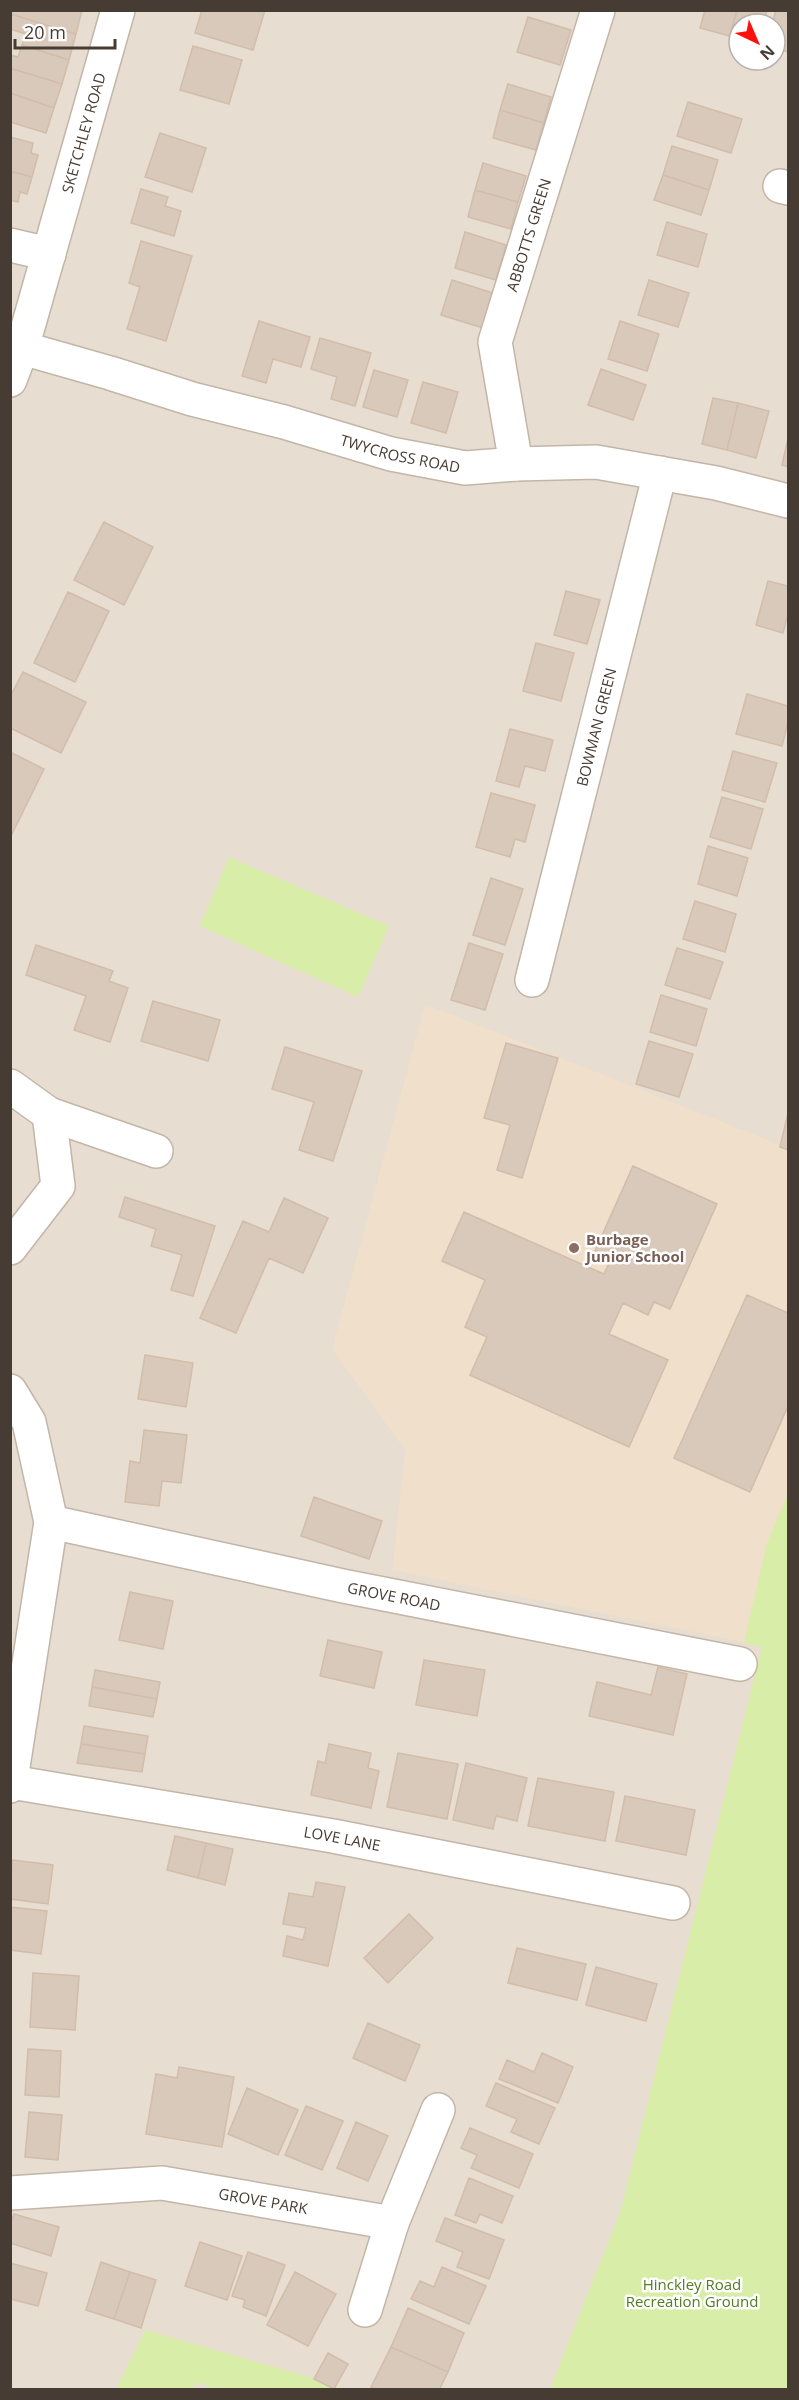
<svg xmlns="http://www.w3.org/2000/svg" width="799" height="2400" viewBox="0 0 799 2400" font-family="'Open Sans',sans-serif">
<style>
.residential{fill:#e8ddd1;fill-rule:evenodd}
.education{fill:#efdfcb}
.green{fill:#d8eda7}
.building{fill:#d9c9ba;stroke:#d2bcaa;stroke-width:1.5}
.lines{fill:none;stroke-linecap:round;stroke-linejoin:round}
.minor-casing{stroke:#c3b5a8;stroke-width:36}
.minor{stroke:#fff;stroke-width:33}
.education-dot{fill:#8d6e63;stroke:#fff;stroke-width:2}
.labels{text-anchor:middle;dominant-baseline:central;stroke-width:5;stroke-linejoin:round;paint-order:stroke}
.street-label{font-size:15px;fill:#463c33;stroke:#fff}
.education-label{font-size:15px;font-weight:bold;fill:#785e54;stroke:#fff;text-anchor:start}
.park-label{font-size:15px;fill:#517e20;stroke:#fff}
</style>
<rect width="100%" height="100%" fill="#f4ece3"/>
<path class="residential" d="M11 11H788V2389H11ZM739 24H775V60H739Z"/>
<path class="education" d="M425 1004 788 1148V1655L762 1646 392 1570 405 1450 332 1349Z"/>
<path class="green" d="M229 857 389 926 358 997 200 926Z
M788 1494V2389H550L620 2213 762 1647 744 1643 767 1543Z
M145 2330 309 2377 345 2389 218 2390 196 2382 193 2389 116 2390Z"/>
<path class="building" d="M10 10H82L76 34 10 14Z
M202 10H265L253 50 195 33Z
M705 10H737L730 36 700 28Z
M737 10H767L763 24H739V39L730 36Z
M776 10H788V52L775 48V24H772Z
M10 14 76 34 69 60 22 45 26 34 10 29Z
M528 17 571 30 560 65 517 52Z
M22 45 69 60 62 84 10 68V55L18 57Z
M193 46 242 60 229 104 180 90Z
M10 68 62 84 54 108 10 93Z
M508 84 551 97 544 123 500 110Z
M10 93 54 108 46 133 10 122Z
M688 102 742 119 731 153 677 136Z
M500 110 544 123 536 150 493 138Z
M160 133 206 148 192 192 145 177Z
M10 137 33 143 31 153 38 155 32 177 10 171Z
M672 146 718 160 709 190 663 175Z
M483 163 526 176 518 202 475 190Z
M10 171 32 177 27 194 20 192 18 202 10 200Z
M663 175 709 190 701 215 654 200Z
M141 189 168 197 165 206 181 211 174 236 131 223Z
M475 190 518 202 511 229 468 217Z
M667 222 707 234 698 267 657 255Z
M465 232 506 245 496 280 455 268Z
M141 241 192 256 166 341 127 329 140 287 129 283Z
M452 280 493 293 483 328 441 315Z
M649 280 689 293 678 327 638 315Z
M259 321 310 337 301 367 273 359 266 383 242 376Z
M620 321 659 334 647 371 608 359Z
M320 338 371 353 355 406 331 399 337 377 311 369Z
M601 369 646 385 633 420 588 405Z
M374 370 408 380 397 417 363 407Z
M423 382 458 392 446 433 411 423Z
M713 398 738 403 727 450 702 444Z
M738 403 769 411 756 458 727 450Z
M788 438V467L782 465Z
M104 522 153 547 124 605 74 580Z
M768 581 788 586V614L783 633 756 625Z
M566 591 600 600 587 644 554 635Z
M68 592 109 611 75 682 34 663Z
M536 643 574 653 561 701 523 691Z
M23 672 86 702 61 753 10 728V697Z
M747 694 788 706V722L782 746 736 734Z
M510 729 553 740 545 771 525 766 519 787 496 781Z
M733 751 777 763 765 802 722 790Z
M10 752 44 769 10 838Z
M491 793 535 805 525 842 515 839 510 857 476 847Z
M722 797 763 809 751 849 710 837Z
M708 846 748 858 737 896 698 884Z
M491 878 523 889 505 945 473 935Z
M695 901 736 914 725 952 683 939Z
M469 943 503 954 485 1010 451 1000Z
M36 945 113 971 109 981 128 988 110 1042 74 1030 86 996 26 975Z
M677 948 723 962 710 999 665 985Z
M661 995 707 1009 696 1046 650 1032Z
M153 1001 220 1020 208 1061 141 1041Z
M649 1041 693 1054 679 1097 636 1084Z
M506 1043 558 1058 522 1178 497 1170 510 1125 484 1118Z
M285 1047 362 1071 333 1161 299 1150 314 1102 272 1089Z
M788 1113V1150L780 1147Z
M633 1166 717 1204 670 1309 654 1302 648 1315 623 1303 609 1334 668 1360 629 1447 470 1375 487 1337 465 1327 485 1280 442 1261 464 1212 604 1274 611 1259 595 1251Z
M125 1197 215 1226 193 1296 171 1290 182 1255 151 1246 156 1229 119 1217Z
M284 1198 328 1218 303 1273 269 1258 236 1333 200 1318 243 1221 269 1232Z
M747 1295 788 1313V1406L750 1492 674 1458Z
M145 1355 193 1363 186 1407 138 1399Z
M144 1430 187 1435 181 1483 162 1481 159 1506 125 1502 130 1461 140 1463Z
M314 1497 382 1521 369 1559 301 1536Z
M130 1592 173 1601 163 1649 119 1640Z
M328 1640 382 1652 374 1688 320 1676Z
M424 1660 485 1670 477 1716 416 1705Z
M658 1667 687 1674 673 1735 589 1716 597 1682 651 1695Z
M95 1670 160 1682 157 1699 92 1687Z
M92 1687 157 1699 153 1717 89 1706Z
M84 1726 148 1736 145 1754 81 1744Z
M81 1744 145 1754 142 1772 77 1763Z
M329 1744 371 1753 368 1768 379 1771 371 1808 311 1795 318 1761 325 1763Z
M398 1753 458 1764 447 1819 387 1807Z
M466 1763 527 1778 517 1821 496 1816 493 1829 453 1820Z
M538 1778 614 1792 605 1841 528 1826Z
M625 1796 695 1810 686 1855 616 1841Z
M175 1836 206 1843 198 1878 167 1870Z
M206 1843 233 1849 225 1885 198 1878Z
M12 1860 53 1865 48 1904 10 1899Z
M316 1882 345 1887 328 1966 283 1956 287 1936 303 1940 306 1928 283 1924 289 1893 313 1897Z
M10 1907 47 1911 41 1954 10 1950Z
M409 1914 433 1938 388 1983 364 1958Z
M517 1948 586 1964 577 2000 508 1983Z
M596 1967 657 1984 646 2021 586 2005Z
M33 1973 79 1976 75 2030 30 2027Z
M368 2023 420 2045 405 2081 353 2058Z
M28 2049 61 2051 59 2097 25 2095Z
M542 2053 573 2067 558 2103 499 2079 507 2060 534 2072Z
M179 2067 234 2077 222 2147 146 2134 156 2074 177 2078Z
M496 2083 555 2108 539 2144 511 2132 517 2119 486 2106Z
M247 2088 298 2110 278 2155 228 2134Z
M306 2106 343 2121 322 2170 285 2155Z
M29 2112 62 2115 58 2160 25 2157Z
M356 2122 388 2136 368 2181 337 2168Z
M470 2128 533 2154 519 2188 471 2168 477 2155 461 2148Z
M469 2178 513 2196 502 2223 480 2214 476 2223 455 2215Z
M14 2214 59 2227 51 2256 10 2243V2225Z
M445 2218 504 2240 489 2279 457 2267 463 2252 436 2241Z
M200 2242 242 2256 227 2300 185 2286Z
M248 2252 285 2265 266 2316 243 2307 245 2300 232 2296Z
M101 2262 130 2272 114 2319 86 2310Z
M10 2263 47 2273 38 2306 10 2299Z
M442 2267 486 2286 469 2324 411 2299 420 2281 434 2287Z
M130 2272 156 2280 141 2328 114 2319Z
M295 2272 336 2294 308 2346 267 2325Z
M408 2308 464 2333 448 2372 391 2347Z
M391 2347 448 2372 439 2390H378L371 2387Z
M328 2353 348 2364 334 2389 314 2379Z"/>
<g class="lines">
<g class="minor-casing">
<g id="minor">
<path d="M780 186 788 188"/>
<path d="M10 245 49 254"/>
<path id="s1" d="M22 348 110 373 192 399 284 422 391 454 465 468 516 464 596 462 716 483 788 501"/>
<path id="s2" d="M10 380 22 348 118 10"/>
<path id="s3" d="M516 464 495 342 598 10"/>
<path id="s4" d="M532 980 660 473"/>
<path d="M10 1086 49 1114 58 1186 10 1248"/>
<path d="M49 1114 156 1151"/>
<path d="M10 1391 29 1422 51 1522 10 1786"/>
<path id="s5" d="M51 1522 343 1586 740 1664"/>
<path id="s6" d="M11 1782 333 1836 673 1903"/>
<path id="s7" d="M10 2193 162 2183 392 2223 438 2110"/>
<path d="M365 2310 392 2223"/>
</g>
</g>
<use href="#minor" class="minor"/>
</g>
<circle class="education-dot" cx="574" cy="1248" r="6"/>
<g class="labels">
<g class="street-label">
<text stroke="none"><textPath href="#s2" startOffset="258">SKETCHLEY ROAD</textPath></text>
<text stroke="none"><textPath href="#s3" startOffset="236">ABBOTTS GREEN</textPath></text>
<text stroke="none"><textPath href="#s1" startOffset="393">TWYCROSS ROAD</textPath></text>
<text stroke="none"><textPath href="#s4" startOffset="261">BOWMAN GREEN</textPath></text>
<text stroke="none"><textPath href="#s5" startOffset="351">GROVE ROAD</textPath></text>
<text stroke="none"><textPath href="#s6" startOffset="336">LOVE LANE</textPath></text>
<text stroke="none"><textPath href="#s7" startOffset="255">GROVE PARK</textPath></text>
</g>
<g class="education-label">
<text x="586" y="1239">Burbage<tspan x="586" dy="17">Junior School</tspan></text>
</g>
<g class="park-label">
<text x="692" y="2284">Hinckley Road<tspan x="692" dy="17">Recreation Ground</tspan></text>
</g>
</g>
<rect width="799" height="2400" fill="none" stroke="#463c33" stroke-width="24"/>
<g transform="translate(757 42) rotate(136)"><circle r="28" fill="#ffffff" stroke="#b5b1ad" stroke-width="1.5"/>
<path d="M0-4.5L10 22L0 15L-10 22Z" fill="#ff100f"/>
<text y="-9" font-size="16" font-weight="bold" text-anchor="middle" fill="#463c33">N</text>
</g>
<path d="M15 39v9h100v-9" fill="none" stroke="#463c33" stroke-width="3"/>
<text x="24" y="39" font-size="18" fill="#463c33" stroke="#ffffff" stroke-width="4.5" paint-order="stroke">20 m</text>
</svg>
